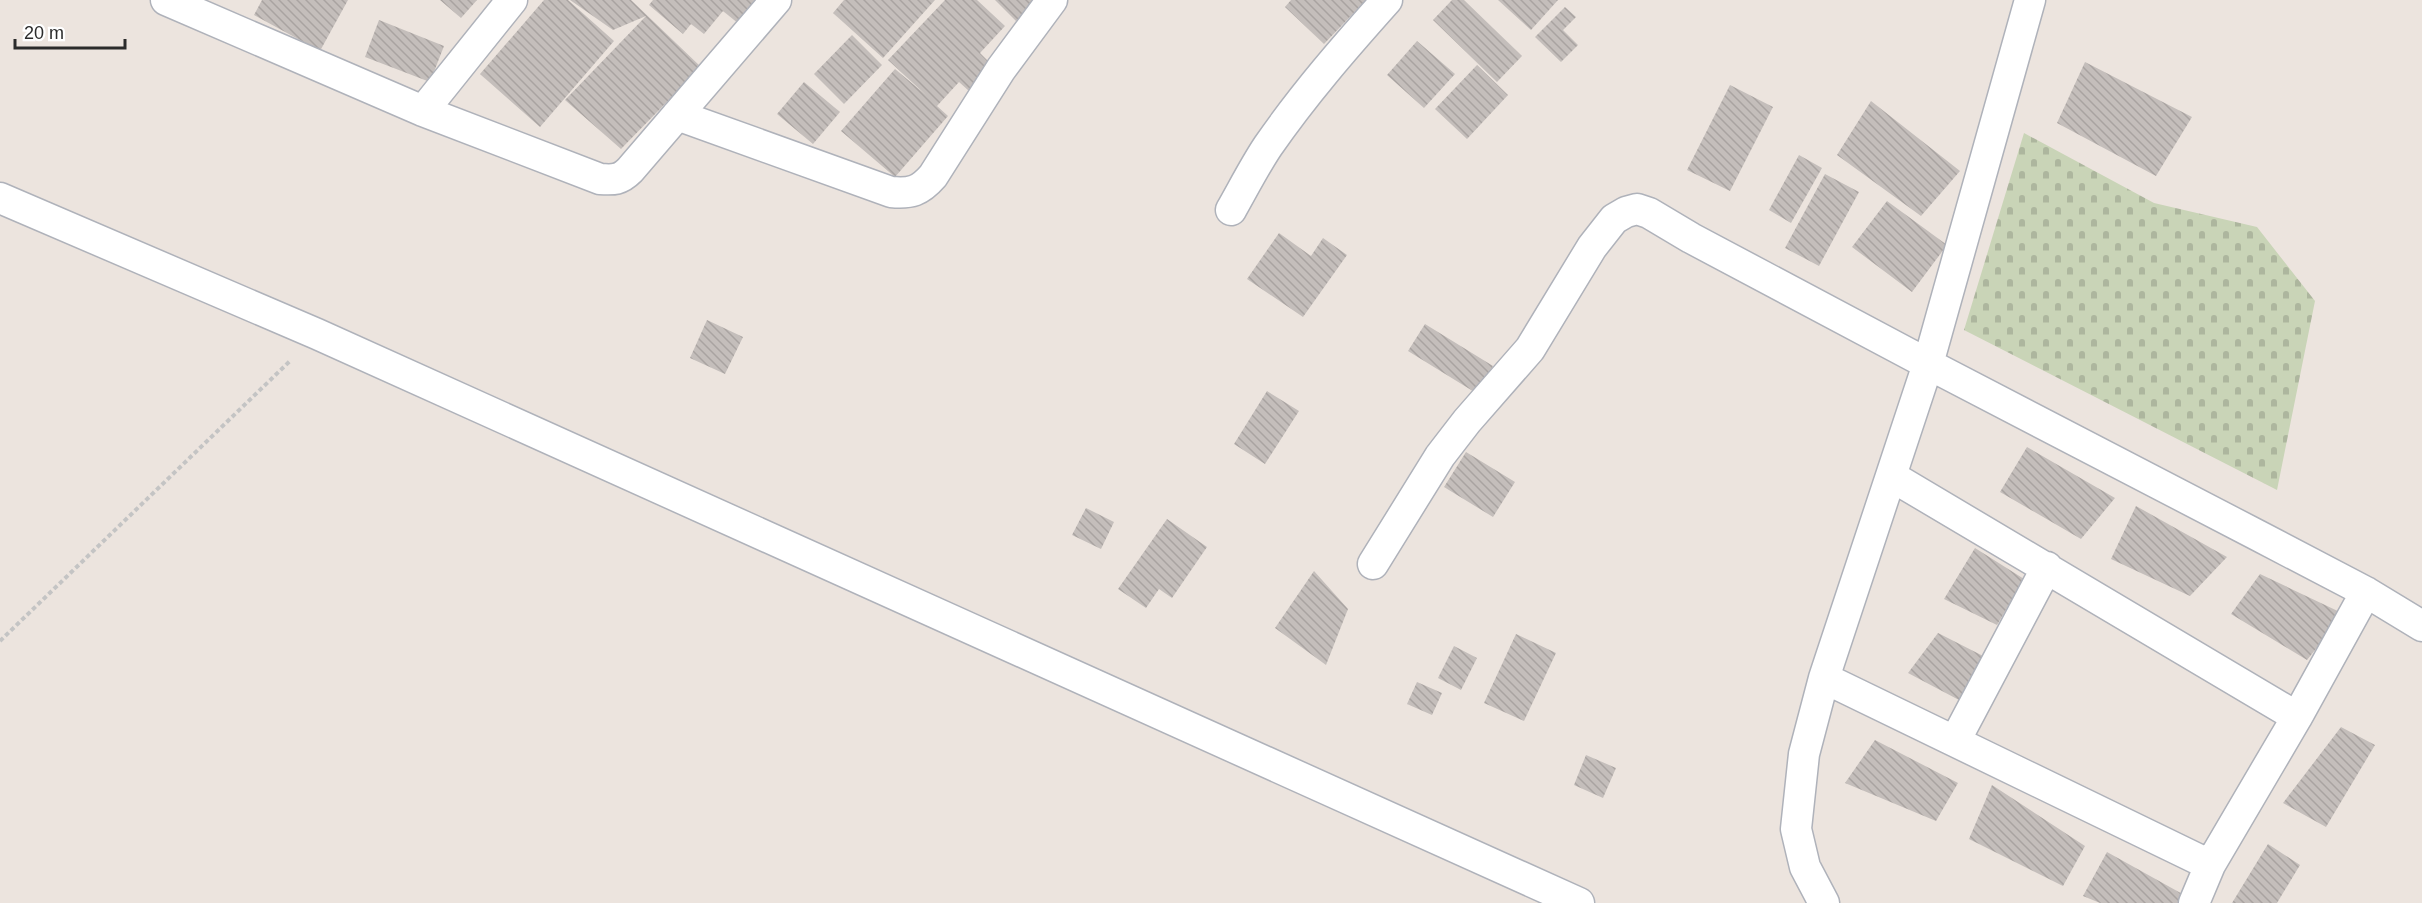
<svg xmlns="http://www.w3.org/2000/svg" width="2422" height="903" viewBox="0 0 2422 903" font-family="Arial,sans-serif">
<style>
.cemetery{fill:url(#cemetery-stones)}
.building{fill:url(#building-back-hatch)}
.lines{fill:none;stroke-linecap:round;stroke-linejoin:round}
.minor-casing{stroke:#afb2ba;stroke-width:33}
.path{stroke:#c4c4c4;stroke-width:4;stroke-dasharray:4.5 3;stroke-linecap:butt}
.minor{stroke:#fff;stroke-width:30}
</style>
<defs>
<pattern id="cemetery-stones" width="16" height="16" patternUnits="userSpaceOnUse" patternTransform="scale(1.5)"><rect width="16" height="16" fill="#c9d4b7"/><path d="M2 7V4a2 2 0 0 1 4 0v3zM10 15v-3a2 2 0 0 1 4 0v3z" fill="#adb69e"/></pattern>
<pattern id="building-back-hatch" width="6" height="6" patternUnits="userSpaceOnUse" patternTransform="scale(1.5)"><rect width="6" height="6" fill="#c4bebb"/><path d="M-1 5l2 2M0 0l6 6M5-1l2 2" fill="none" stroke="#a9a3a1"/></pattern>
</defs>
<rect width="100%" height="100%" fill="#ece4de"/>
<path class="cemetery" d="M2024 133 2154 203 2257 227 2315 301 2277 490 1964 330Z"/>
<path class="building" d="M262 0H348L320 51 254 15Z
M440 0H477L461 18Z
M544 0H568L614 41 540 127 480 74Z
M570 0H631L701 67 621 149 565 100 646 16 613 30Z
M653 0H760L739 24 723 11 704 34 691 24 683 34 649 5Z
M844 0H935L883 58 833 13Z
M945 0H977L1005 26 980 53 993 66 969 91 959 82 937 106 948 116 895 177 841 131 895 69 926 95 888 60Z
M995 0H1038L1016 21Z
M1291 0H1366L1324 44 1285 7Z
M1452 0H1464L1522 56 1497 82 1433 20Z
M1498 0H1558L1531 30Z
M1565 7 1576 17 1563 30 1578 45 1561 62 1535 37Z
M379 20 444 46 430 82 365 57Z
M852 35 882 65 844 104 814 74Z
M1417 41 1455 74 1424 108 1387 75Z
M2085 62 2192 117 2156 176 2057 123Z
M1477 65 1508 95 1467 139 1435 109Z
M804 82 840 112 813 144 777 114Z
M1730 85 1773 107 1730 191 1687 170Z
M1871 101 1960 171 1921 216 1837 155Z
M1799 155 1822 168 1791 223 1769 210Z
M1825 174 1859 192 1819 266 1785 248Z
M1887 201 1947 245 1912 292 1852 247Z
M1279 233 1311 256 1323 238 1347 255 1303 317 1247 279Z
M707 320 743 337 725 374 690 358Z
M1425 324 1493 366 1476 393 1408 351Z
M1267 391 1299 411 1265 464 1234 444Z
M2027 447 2115 498 2081 539 2000 492Z
M1466 452 1515 482 1493 517 1444 487Z
M2136 506 2227 557 2190 596 2111 559Z
M1086 508 1114 522 1101 549 1072 535Z
M1167 519 1207 547 1172 598 1159 589 1146 608 1118 589Z
M1975 548 2024 579 1997 625 1944 599Z
M1314 571 1348 609 1326 665 1275 628Z
M2260 574 2344 614 2307 660 2231 614Z
M1938 633 1987 658 1959 700 1908 673Z
M1516 634 1556 653 1524 721 1484 703Z
M1454 646 1477 658 1461 690 1438 678Z
M1417 682 1442 693 1432 715 1407 704Z
M2341 727 2375 745 2326 827 2283 803Z
M1875 740 1958 783 1936 821 1845 783Z
M1586 755 1616 768 1603 798 1574 785Z
M1992 785 2085 846 2063 886 1969 839Z
M2268 844 2300 865 2277 903H2232Z
M2107 852 2186 896 2182 903H2100L2083 896Z"/>
<g class="lines">
<g class="minor-casing">
<path id="minor" d="M166 0 423 111 600 179C614 180 620 180 630 170L776 0
M423 111 512 0
M677 115 891 192C911 194 920 191 933 176L1001 69 1052 0
M0 198 317 334 1579 903
M1231 210C1243 189 1254 167 1268 146 1304 94 1345 47 1387 0
M1891 476 2297 717
M1373 564 1440 456 1467 421 1530 349 1592 247 1614 219 1626 212 1637 209 1649 213 1691 238 1928 364 2257 535 2366 592 2422 626
M1824 678 2210 865
M1955 741 2047 567
M1824 903 1805 867 1796 829 1804 754 1824 678 1928 364 2030 0
M2194 903 2210 865 2297 717 2366 592"/>
</g>
<path class="path" d="M0 641 291 360"/>
<use href="#minor" class="minor"/>
</g>
<path d="M15 39v9h110v-9" fill="none" stroke="#2b2b2b" stroke-width="3"/>
<text x="24" y="39" font-size="18" fill="#2b2b2b" stroke="#ffffff" stroke-width="4.5" paint-order="stroke">20 m</text>
</svg>
